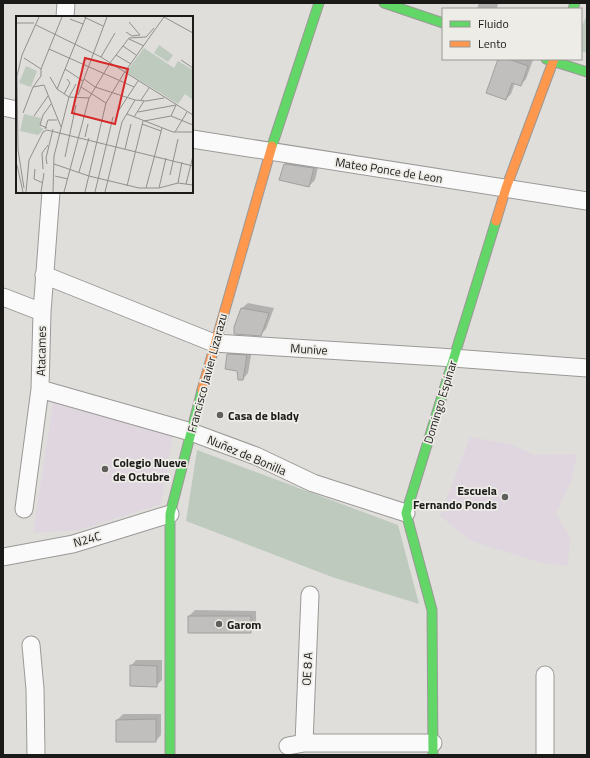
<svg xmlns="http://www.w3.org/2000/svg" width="590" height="758" viewBox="0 0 590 758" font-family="'Titillium Web',sans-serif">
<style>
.education{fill:#dfd6df}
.green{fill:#becabe}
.shadow{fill:#0003}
.building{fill:#c1bfbd;stroke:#a2a09f}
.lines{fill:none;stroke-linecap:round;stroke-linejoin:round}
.street-casing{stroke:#9b9997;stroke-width:19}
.fast-casing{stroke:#9b9997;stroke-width:11}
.slow-casing{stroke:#9b9997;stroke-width:11}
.street{stroke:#fafafa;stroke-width:17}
.fast{stroke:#63d668;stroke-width:9}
.slow{stroke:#ff974d;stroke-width:9}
.poi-dot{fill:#5f5f5c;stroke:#eeece7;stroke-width:1.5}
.labels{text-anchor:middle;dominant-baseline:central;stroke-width:3.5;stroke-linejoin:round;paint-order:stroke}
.street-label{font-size:12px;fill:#1a1a18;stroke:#eeece7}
.poi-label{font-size:12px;font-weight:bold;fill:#1a1a18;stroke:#eeece7;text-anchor:start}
.inset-road{fill:none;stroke:#91908d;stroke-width:1}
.view{fill:#d62828;fill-opacity:0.15;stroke:#d62828;stroke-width:2}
.inset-edge{fill:none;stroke:#1a1a18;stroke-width:2}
</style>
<rect width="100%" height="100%" fill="#e0dedb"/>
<path class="education" d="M53 403 173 434 161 504 79 530 33 533Z
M470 437 509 444 535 455 577 454 571 481 556 514 570 536 568 566 542 563 471 541 440 516Z"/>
<path class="green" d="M587 14V53L581 51V29Z
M197 450 398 525 419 604 332 577 186 521Z"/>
<path class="shadow" d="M479 3H498L497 9H477Z
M499 59 533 60 526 79 521 85 515 83 511 94 506 99Z
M290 158 319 163 315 180 309 186 281 179 285 164Z
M248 303 274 308 266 329 260 335 242 308Z
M234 349 252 350 248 373 243 379 228 354Z
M195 610 256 611V627L250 632 189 616Z
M136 660H162V680L156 686 131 666Z
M123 714H161V735L156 741 117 720Z"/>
<path class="building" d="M498 59H508L528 66 521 86 512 83 506 100 486 93Z
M284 164 314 168 309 187 279 180Z
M241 308 269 313 261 336 234 334V327Z
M227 354 247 355 243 380H238L237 371 225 369Z
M188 616H251V633H188Z
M130 665 157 666V687L130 686Z
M156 719V742H116V720Z"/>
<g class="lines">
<g class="street-casing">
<path id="street" d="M65 17 66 3
M3 107 17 110
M192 139 587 201
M44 275 214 343 439 357 587 368
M3 297 42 312
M40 389 191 432 256 456 313 483 406 513
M24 509 40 389 42 312 51 192
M3 557 73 544 170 514
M31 645 35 689 36 755
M304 743 310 595
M288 746 304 743H433
M545 755V675"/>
</g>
<g class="fast-casing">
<path id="fast" d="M384 3 443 23
M573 9 575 3
M546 59 587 72
M272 146 319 3
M170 755V514L202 390
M433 755 432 610 406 513 496 221"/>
</g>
<g class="slow-casing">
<path id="slow" d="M496 221 506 188 554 59
M202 390 272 146"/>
</g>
<use href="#street" class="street"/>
<use href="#fast" class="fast"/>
<use href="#slow" class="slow"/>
</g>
<g class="poi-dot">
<circle cx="220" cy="415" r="4"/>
<circle cx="105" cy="469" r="4"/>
<circle cx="505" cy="497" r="4"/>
<circle cx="219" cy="624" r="4"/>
</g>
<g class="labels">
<g class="street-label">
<text transform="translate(389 170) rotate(9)">Mateo Ponce de Leon</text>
<text transform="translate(309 349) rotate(4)">Munive</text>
<text transform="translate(41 351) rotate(-89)">Atacames</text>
<text transform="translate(207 373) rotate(-75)">Francisco Javier Lizarazu</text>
<text transform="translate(440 402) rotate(-73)">Domingo Espinar</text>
<text transform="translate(247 455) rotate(23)">Nuñez de Bonilla</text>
<text transform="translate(87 539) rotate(-16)">N24C</text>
<text transform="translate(307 669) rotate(-87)">OE 8 A</text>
</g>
<g class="poi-label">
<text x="228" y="415">Casa de blady</text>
<text x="113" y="462">Colegio Nueve<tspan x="113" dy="14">de Octubre</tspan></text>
<text x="497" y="490" text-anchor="end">Escuela<tspan x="497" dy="14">Fernando Ponds</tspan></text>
<text x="227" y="624">Garom</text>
</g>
</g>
<g transform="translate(16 16)">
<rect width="177" height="177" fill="#e0dedb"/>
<path d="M143 29 157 39 152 46 138 37ZM128 32 158 52 162 45 177 54V84L169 78 162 88 110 56ZM10 50 21 55 15 71 3 67ZM8 98 25 102 24 111 28 113 22 119 4 115Z" fill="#becabe"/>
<path class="inset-road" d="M68 1 87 10M54 3 67 8M0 7H18M20 9 85 41 177 99M110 16 116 20 124 19 113 6M113 22 130 21 138 12M113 23 128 30M107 30 120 39M33 33 118 71M100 39 115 48M85 41 99 17M8 42 25 53M165 44 177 52M49 53 67 65M34 61 41 73 53 81 73 82M68 63 79 71 119 84 130 85 148 82M17 71 28 69 45 111M65 71 90 87M41 73 70 1M48 78 54 67 51 63M62 79 91 1M125 84 133 72M103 94 122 65M122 96 160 89M7 97 17 71 25 60V53L46 1M111 98 157 116H177M18 100 32 80M155 100 160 89M118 101 128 85M128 105 155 100 177 109M126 108 145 115M31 112 24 109 27 99 35 88M29 113 32 104H41M159 116 171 96M69 121 72 108M109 133 115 108M49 141 60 89M31 148 30 142 37 113M38 148 73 160 123 172M1 149 7 176M19 153 18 163 27 167M27 153 26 137 32 129M63 156 73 122M154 159 162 123M39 160 52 163M162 167 166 146M170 168 177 140M111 170 127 105M8 172 2 134 1 60 6 39 23 1M123 172H143L162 167 177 169M130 172 146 112M143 172 150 142M10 176 13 144 27 116 31 114 177 150M25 176 28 157M37 176 38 140 53 81 60 68M48 176 73 82 94 47 113 22M69 176 90 87 108 57 148 1 177 17M79 176 97 101M89 176 106 106 119 84"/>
<path class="view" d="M69 42 112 53 99 108 56 97Z"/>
<rect width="177" height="177" class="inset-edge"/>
</g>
<rect width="590" height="758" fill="none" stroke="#1a1a18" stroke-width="8"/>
<rect x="442" y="8" width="140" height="52" fill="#eeece7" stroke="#999894"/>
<rect x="450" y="21" width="20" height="6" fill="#63d668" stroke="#999894"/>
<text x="478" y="28" font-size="12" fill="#1a1a18">Fluido</text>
<rect x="450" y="41" width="20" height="6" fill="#ff974d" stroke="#999894"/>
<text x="478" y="48" font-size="12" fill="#1a1a18">Lento</text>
</svg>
